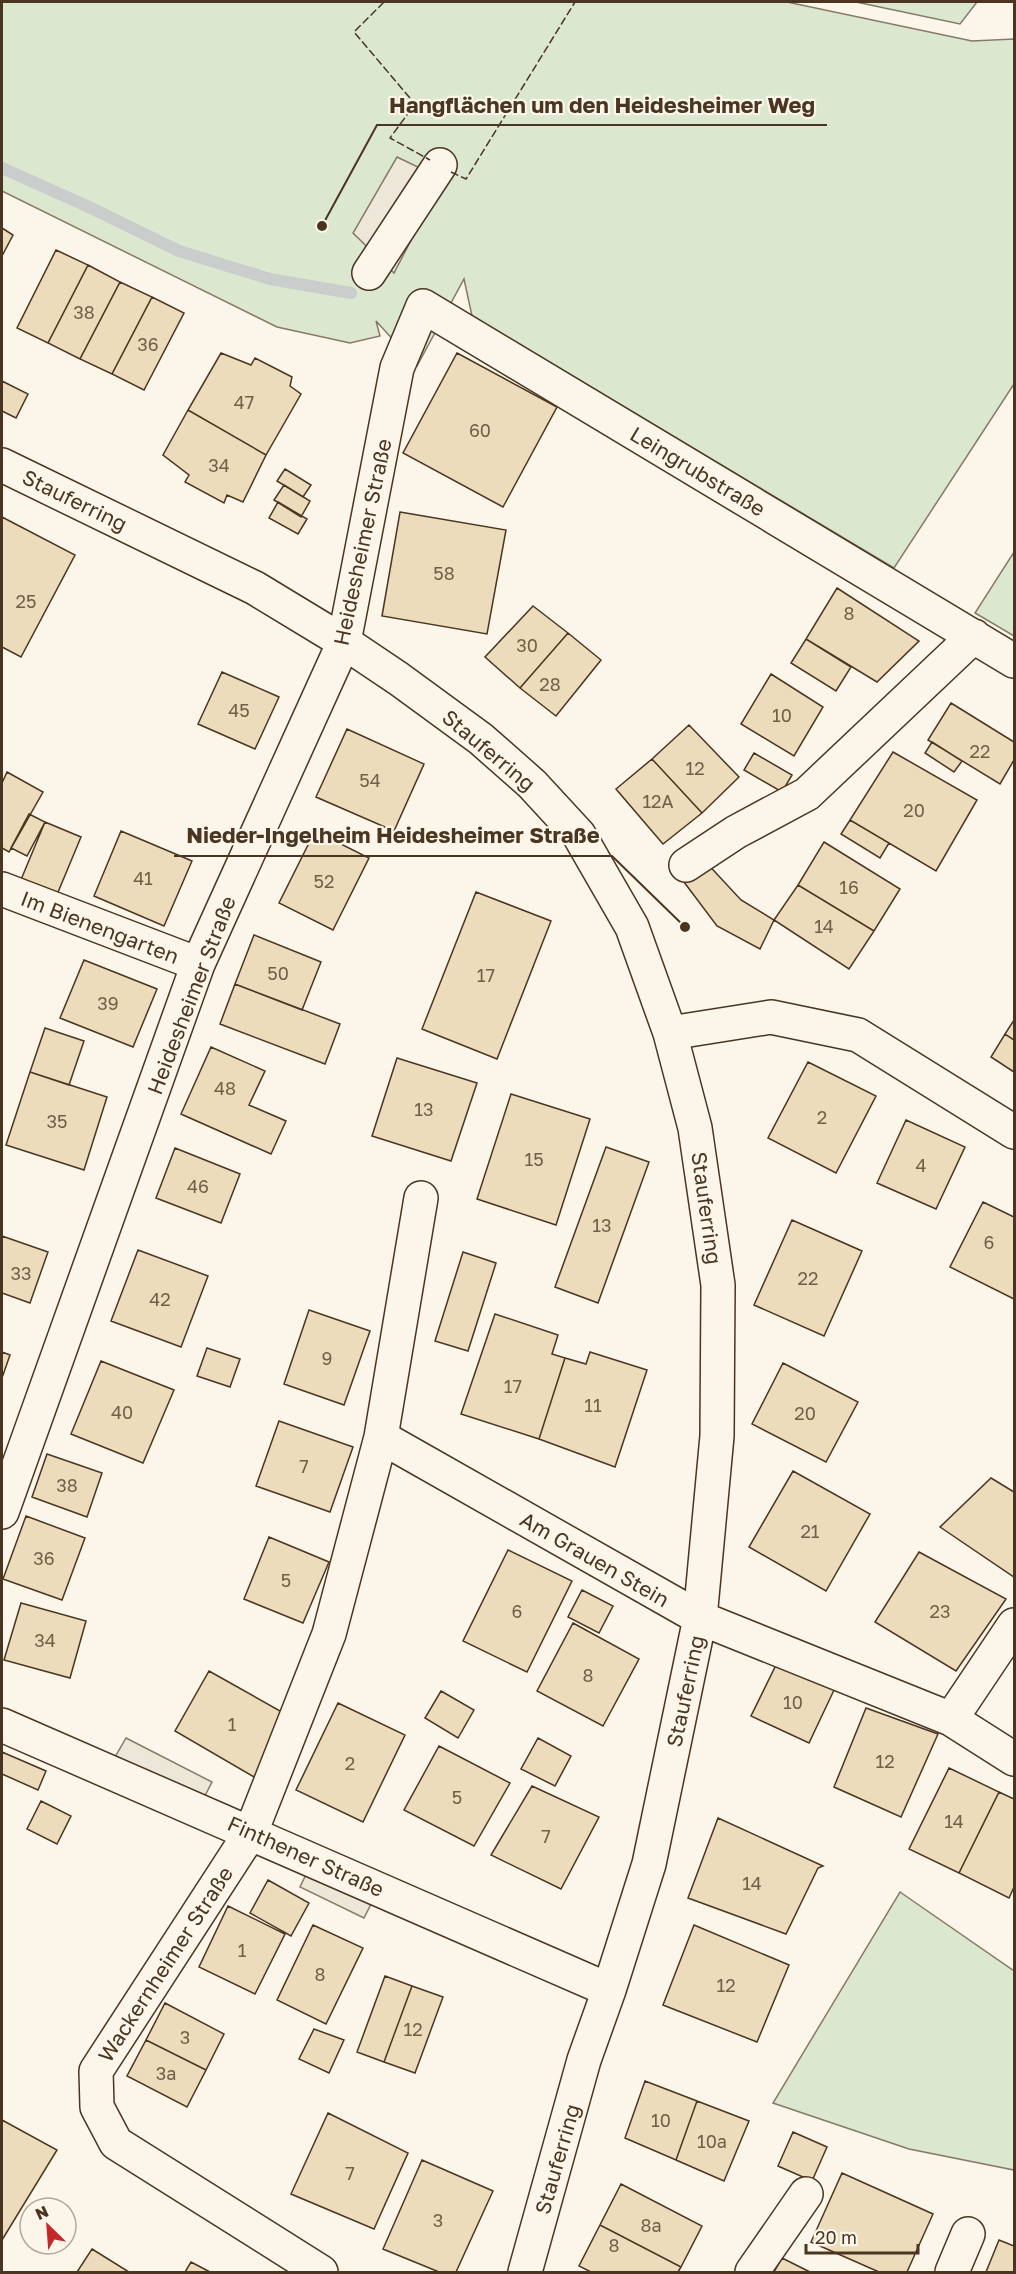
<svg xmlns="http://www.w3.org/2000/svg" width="1016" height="2274" viewBox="0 0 1016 2274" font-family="'Golos Text',sans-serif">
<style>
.green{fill:#dce7d0;stroke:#887966;stroke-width:1.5}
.parking{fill:#ede7d9;stroke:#887966;stroke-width:1.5}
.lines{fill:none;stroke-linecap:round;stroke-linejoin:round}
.stream{stroke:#c9cecd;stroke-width:12}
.building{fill:#ecdcbc;stroke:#4a3520;stroke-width:1.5}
.minor-casing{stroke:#4a3520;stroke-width:36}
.minor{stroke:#fbf6e9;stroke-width:33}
.fence{stroke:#4a3520;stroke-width:1.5;stroke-dasharray:8 3;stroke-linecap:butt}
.labels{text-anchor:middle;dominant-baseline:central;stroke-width:4.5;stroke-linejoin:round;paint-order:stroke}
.number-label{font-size:18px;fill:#725f47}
.street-label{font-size:21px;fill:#4a3520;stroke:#fbf6e9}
.leader{fill:none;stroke:#4a3520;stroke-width:2}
.callout-dot{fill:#4a3520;stroke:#fbf6e9;stroke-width:2}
.callout-label{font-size:22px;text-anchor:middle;font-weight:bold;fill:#4a3520;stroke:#fbf6e9;stroke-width:4.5;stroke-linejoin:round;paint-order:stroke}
</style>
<rect width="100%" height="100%" fill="#fbf6e9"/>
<path class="green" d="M2 2H787L972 41 1014 39V384L894 568 472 316 464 279 417 366 376 321 380 336 350 343 277 327 2 191Z
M856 2H977L960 24Z
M1014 552V636L975 613Z
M900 1892 1014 1971V2170L909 2149 773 2103Z"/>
<path class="parking" d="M397 157 443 179 394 273 353 233Z
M126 1738 212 1782 196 1813 107 1771Z
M311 1864 375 1896 364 1918 300 1887Z"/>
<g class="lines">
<path class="stream" d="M2 168 89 207 179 251 270 279 351 293"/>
</g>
<path class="building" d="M2 228 13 235 2 256Z
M56 250 88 265 48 343 17 328Z
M88 265 120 282 80 359 48 343Z
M120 282 152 297 112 374 80 359Z
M152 297 184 313 144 390 112 374Z
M221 353 251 365 255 358 292 377 290 386 301 394 266 455 188 410Z
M457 353 557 407 503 507 403 453Z
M2 381 28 394 16 418 2 411Z
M188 410 266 455 243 502 227 495 224 503 185 482 189 475 163 455Z
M285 469 311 485 303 497 277 481Z
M284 485 310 501 301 517 274 500Z
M278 502 307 519 298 534 269 518Z
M400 512 506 530 487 634 382 616Z
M2 517 75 555 21 657 2 647Z
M837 588 919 641 877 682 806 639Z
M533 606 568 633 520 688 485 657Z
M568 633 601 660 556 716 520 688Z
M806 639 851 667 836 691 791 663Z
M222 672 279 697 255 749 198 724Z
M771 674 823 707 794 756 741 724Z
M951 703 1014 742V760L1000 784 928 740Z
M689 725 739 777 702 813 652 759Z
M347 729 424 764 394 831 316 797Z
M932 742 962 761 954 772 925 753Z
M893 752 977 800 936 871 850 820Z
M754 753 792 775 782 792 744 770Z
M652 759 702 813 663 844 616 789Z
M7 772 43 792 9 852 2 848V783Z
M29 814 45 822 27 856 11 848Z
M850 820 889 843 880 858 841 834Z
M45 822 81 837 56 897 20 882Z
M121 831 192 861 164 926 94 896Z
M315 831 369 858 333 930 279 903Z
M824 842 900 889 874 931 798 885Z
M703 859 741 900 774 920 760 949 717 926 681 878Z
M798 885 874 931 849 969 774 920Z
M476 892 551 921 497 1059 422 1029Z
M254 935 321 962 302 1010 235 984Z
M84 960 157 989 133 1047 60 1018Z
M235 984 340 1024 325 1064 220 1024Z
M1014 1020V1040L1005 1034Z
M45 1028 84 1041 69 1085 30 1072Z
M1005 1034 1014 1040V1072L991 1057Z
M211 1047 265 1071 249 1105 286 1121 271 1154 181 1114Z
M397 1058 477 1083 451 1161 372 1136Z
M808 1062 876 1096 836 1173 768 1138Z
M30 1072 107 1097 84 1170 6 1145Z
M511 1094 590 1119 556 1225 477 1199Z
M906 1120 965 1147 936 1209 877 1183Z
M606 1147 649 1162 598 1303 555 1287Z
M175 1148 240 1174 221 1223 156 1198Z
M983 1202 1014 1217V1299L950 1267Z
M792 1220 862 1251 824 1336 754 1305Z
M2 1236 48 1252 30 1303 2 1293Z
M138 1250 208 1276 181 1347 111 1321Z
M463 1252 496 1263 468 1351 435 1341Z
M309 1310 370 1331 344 1405 284 1384Z
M495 1314 558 1335 552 1354 565 1358 539 1439 461 1414Z
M207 1348 240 1359 230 1387 197 1376Z
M2 1352 10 1355 2 1378Z
M590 1352 647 1370 615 1467 539 1439 565 1358 586 1364Z
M101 1361 174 1390 143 1463 71 1434Z
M783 1363 858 1402 826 1462 752 1424Z
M279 1421 353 1447 330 1512 256 1486Z
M47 1454 102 1473 87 1517 32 1497Z
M793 1471 870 1514 826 1591 749 1547Z
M991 1478 1014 1492V1577L940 1527Z
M26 1516 85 1538 62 1600 3 1579Z
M269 1537 329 1562 303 1623 244 1599Z
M508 1550 572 1581 527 1672 463 1641Z
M919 1552 1006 1599 956 1671 875 1622Z
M582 1590 613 1606 599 1633 568 1617Z
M21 1603 86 1621 70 1678 4 1660Z
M573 1623 639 1659 603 1726 537 1691Z
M777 1663 835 1688 809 1743 751 1716Z
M209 1671 289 1716 254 1777 175 1731Z
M441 1691 474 1710 458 1738 425 1718Z
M338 1703 405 1735 363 1822 296 1790Z
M866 1708 938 1734 901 1817 834 1787Z
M538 1738 571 1756 555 1786 521 1769Z
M439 1746 510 1783 474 1846 404 1810Z
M2 1752 46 1771 38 1790 2 1774Z
M949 1768 999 1792 959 1873 909 1849Z
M532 1786 599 1817 561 1889 491 1855Z
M999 1792 1014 1799V1887L1009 1898 959 1873Z
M41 1801 71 1816 57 1844 27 1829Z
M718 1818 823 1866 818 1868 786 1934 688 1898Z
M268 1880 309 1903 291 1936 250 1913Z
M228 1906 285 1934 255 1994 199 1967Z
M313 1925 363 1948 326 2024 277 2000Z
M694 1925 789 1965 757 2042 663 2005Z
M385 1976 412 1986 384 2062 357 2052Z
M412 1986 443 1997 415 2073 384 2062Z
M165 2003 224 2034 206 2070 146 2040Z
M314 2029 344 2040 329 2073 299 2059Z
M146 2040 206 2070 187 2107 127 2076Z
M645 2081 697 2101 676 2160 625 2138Z
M697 2101 749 2121 724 2181 676 2160Z
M328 2113 408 2153 374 2229 291 2194Z
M2 2120 57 2150 2 2240Z
M793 2132 827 2147 812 2181 778 2166Z
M422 2160 493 2191 456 2272H439L383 2249Z
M842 2173 933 2214 907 2272H879L811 2242Z
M621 2184 702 2226 681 2267 600 2225Z
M600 2225 681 2267 678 2272H591L579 2266Z
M999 2240 1014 2246V2272H986Z
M92 2249 129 2272H77Z
M782 2258 810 2272H774Z
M191 2262 210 2272H185Z"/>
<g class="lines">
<g class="minor-casing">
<path id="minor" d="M369 273 440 165
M2 465 255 588 344 642 399 679 481 739 532 784 579 835 632 927 670 1033 695 1128 718 1285 717 1436 700 1618 649 1864 609 1990 584 2060 525 2272
M686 865 736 832 807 794 974 636
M2 889 198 964
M670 1033 771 1017 858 1035 1014 1132
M381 1437 700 1618 951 1719 1014 1759
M2 1512 198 964 344 642 397 368 423 306 1014 661
M951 1719 1014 1625
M2 1725 609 1990
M321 2272 116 2143 97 2107 96 2071 251 1832 329 1634 381 1437 421 1198
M752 2272 806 2194
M952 2272 968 2234"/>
</g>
<use href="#minor" class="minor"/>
<path class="fence" d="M384 2 354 32 415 104 390 138 430 160
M451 172 466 179 575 2"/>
</g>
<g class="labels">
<g class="number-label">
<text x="84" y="312">38</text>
<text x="148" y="344">36</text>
<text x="244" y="402">47</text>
<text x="480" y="430">60</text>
<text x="219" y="465">34</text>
<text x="444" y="573">58</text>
<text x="26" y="601">25</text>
<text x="849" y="613">8</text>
<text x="527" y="645">30</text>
<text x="550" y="684">28</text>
<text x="239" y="710">45</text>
<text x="782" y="715">10</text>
<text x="980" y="751">22</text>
<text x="695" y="768">12</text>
<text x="370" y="780">54</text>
<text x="658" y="801">12A</text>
<text x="914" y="810">20</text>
<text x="143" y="878">41</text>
<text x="324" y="881">52</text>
<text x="849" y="887">16</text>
<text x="824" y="926">14</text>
<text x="278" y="973">50</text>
<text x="486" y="975">17</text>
<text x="108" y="1003">39</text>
<text x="225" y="1088">48</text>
<text x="424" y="1109">13</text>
<text x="822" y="1117">2</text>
<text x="57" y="1121">35</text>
<text x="534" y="1159">15</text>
<text x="921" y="1165">4</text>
<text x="198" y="1186">46</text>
<text x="602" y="1225">13</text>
<text x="989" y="1242">6</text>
<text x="21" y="1273">33</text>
<text x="808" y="1278">22</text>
<text x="160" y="1299">42</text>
<text x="327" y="1358">9</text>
<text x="513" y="1386">17</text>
<text x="593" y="1405">11</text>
<text x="122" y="1412">40</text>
<text x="805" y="1413">20</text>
<text x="304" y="1466">7</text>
<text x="67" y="1485">38</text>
<text x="810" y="1531">21</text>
<text x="44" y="1558">36</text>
<text x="286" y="1580">5</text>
<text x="517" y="1611">6</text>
<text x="940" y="1611">23</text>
<text x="45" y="1640">34</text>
<text x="588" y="1675">8</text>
<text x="793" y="1702">10</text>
<text x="232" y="1724">1</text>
<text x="885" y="1761">12</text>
<text x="350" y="1763">2</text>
<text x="457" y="1797">5</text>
<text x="954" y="1821">14</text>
<text x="546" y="1836">7</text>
<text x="752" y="1883">14</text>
<text x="242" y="1950">1</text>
<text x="320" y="1974">8</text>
<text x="726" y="1985">12</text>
<text x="413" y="2029">12</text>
<text x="185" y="2037">3</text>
<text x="166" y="2073">3a</text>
<text x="661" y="2120">10</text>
<text x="712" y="2141">10a</text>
<text x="350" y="2173">7</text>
<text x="438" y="2220">3</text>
<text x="651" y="2225">8a</text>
<text x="614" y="2245">8</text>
</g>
<g class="street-label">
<text transform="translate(698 471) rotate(31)">Leingrubstraße</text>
<text transform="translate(75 500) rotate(26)">Stauferring</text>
<text transform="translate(362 542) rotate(-78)">Heidesheimer Straße</text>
<text transform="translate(489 750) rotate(40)">Stauferring</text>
<text transform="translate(100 927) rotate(21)">Im Bienengarten</text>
<text transform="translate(191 995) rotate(-69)">Heidesheimer Straße</text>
<text transform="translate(707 1208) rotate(82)">Stauferring</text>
<text transform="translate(595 1559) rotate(30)">Am Grauen Stein</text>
<text transform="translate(685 1691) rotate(-78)">Stauferring</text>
<text transform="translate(306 1856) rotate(24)">Finthener Straße</text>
<text transform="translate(165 1964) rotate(-57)">Wackernheimer Straße</text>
<text transform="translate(557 2159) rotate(-74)">Stauferring</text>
</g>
</g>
<path class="leader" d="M322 226L377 125H827M685 927L612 856H174"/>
<g class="callout-dot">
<circle cx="322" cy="226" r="6"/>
<circle cx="685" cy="927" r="6"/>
</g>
<g class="callout-label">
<text x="602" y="113">Hangflächen um den Heidesheimer Weg</text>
<text x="393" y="843">Nieder-Ingelheim Heidesheimer Straße</text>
</g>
<rect width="1016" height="2274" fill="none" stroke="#4a3520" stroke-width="6"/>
<g transform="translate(48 2226) rotate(335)"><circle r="28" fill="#fbf6e9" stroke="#b4a999" stroke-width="1.5"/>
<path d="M0-4.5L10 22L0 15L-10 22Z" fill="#c62828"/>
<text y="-9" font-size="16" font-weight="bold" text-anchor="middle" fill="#4a3520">N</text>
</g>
<path d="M806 2244v9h112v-9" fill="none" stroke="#4a3520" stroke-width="3"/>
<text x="815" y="2244" font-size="18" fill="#4a3520" stroke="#fbf6e9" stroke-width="4.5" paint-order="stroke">20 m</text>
</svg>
